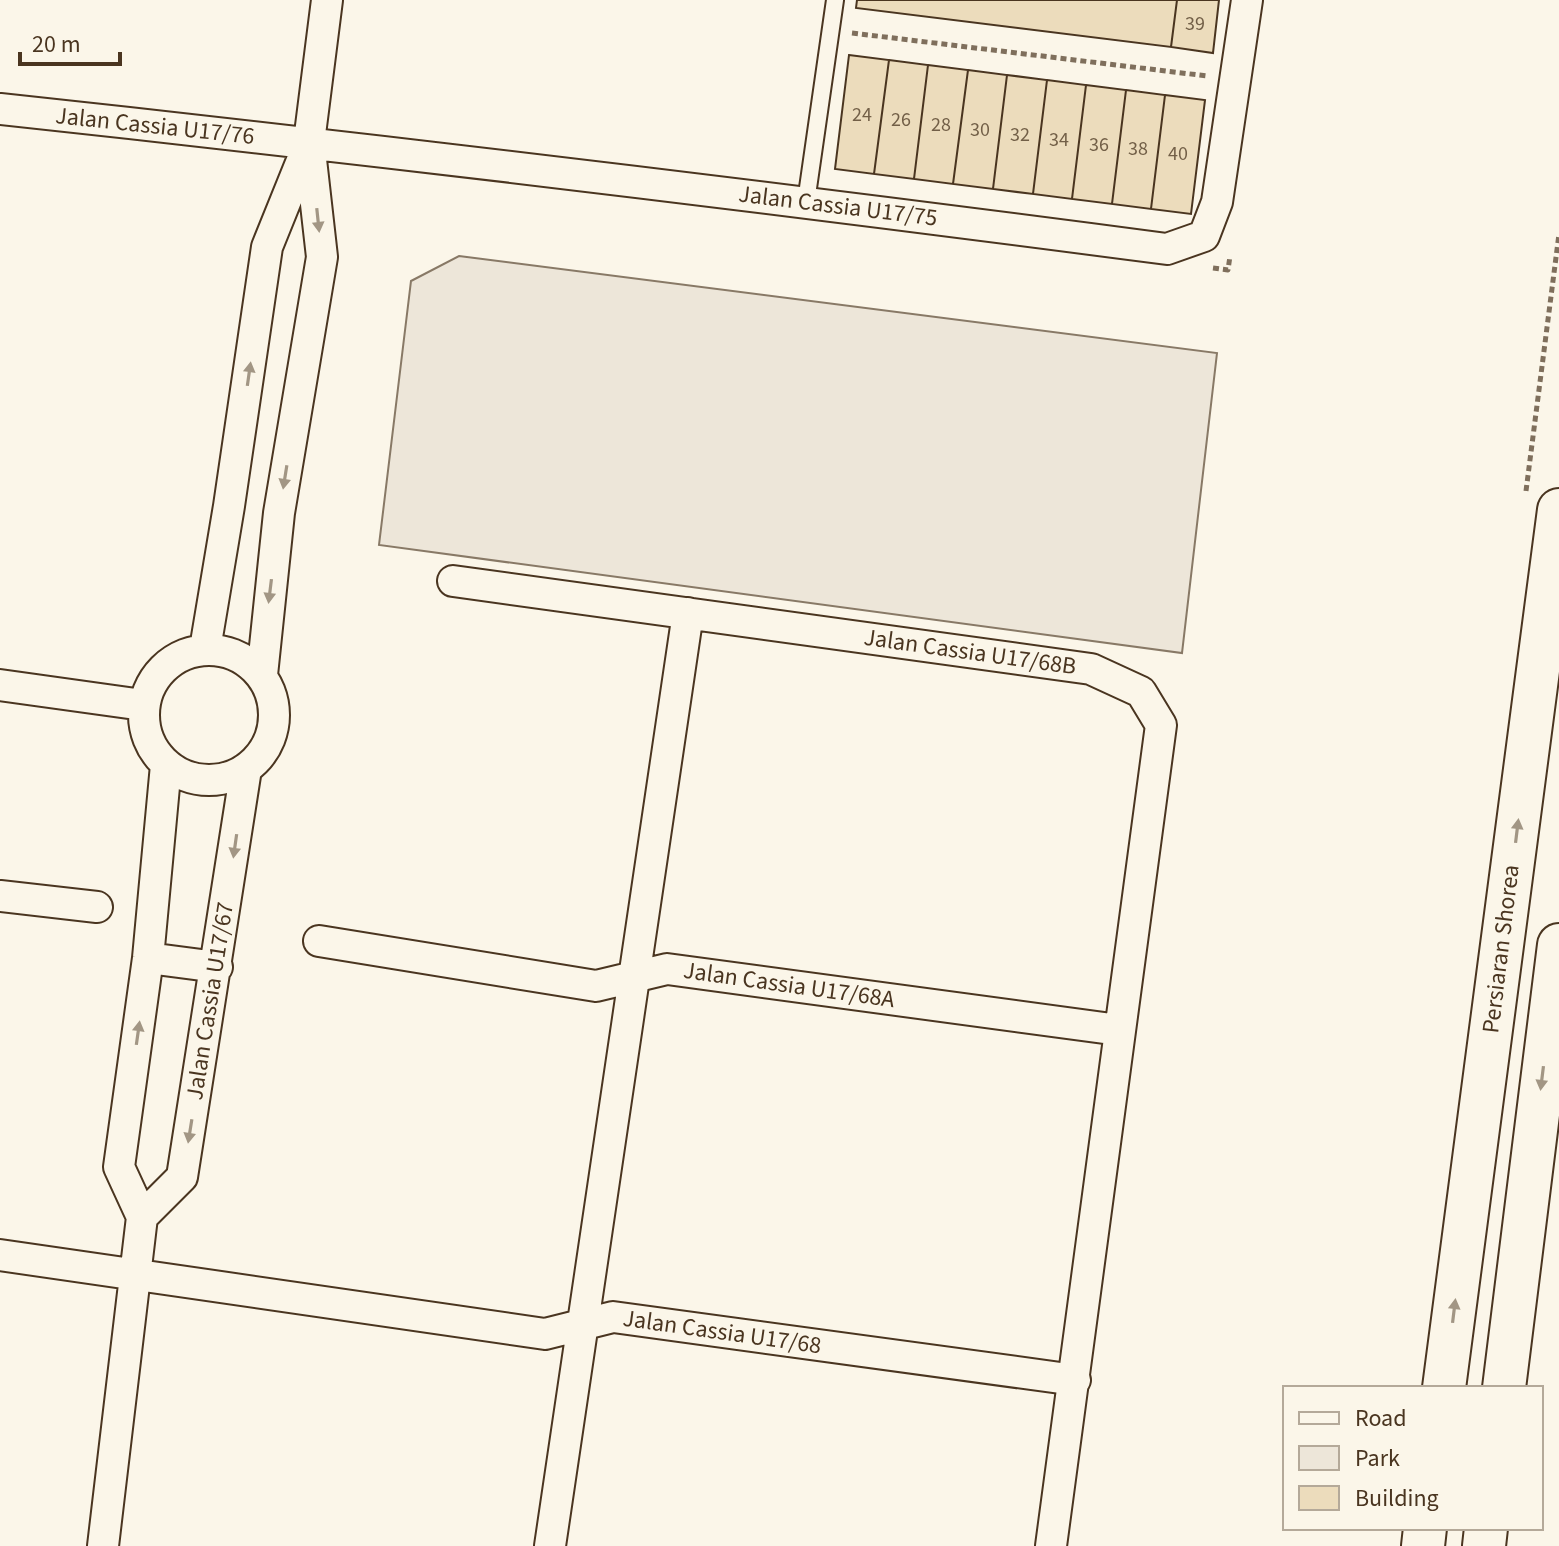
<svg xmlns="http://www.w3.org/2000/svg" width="1559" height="1546" viewBox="0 0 1559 1546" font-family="'Source Sans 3',sans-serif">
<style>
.green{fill:#ede6d9;stroke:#887966;stroke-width:2}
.building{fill:#ecdcbc;stroke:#4a3520;stroke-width:2}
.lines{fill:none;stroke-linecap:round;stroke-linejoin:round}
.service-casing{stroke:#4a3520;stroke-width:20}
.minor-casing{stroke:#4a3520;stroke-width:34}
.secondary-casing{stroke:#4a3520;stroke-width:46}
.path{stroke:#7f6f5c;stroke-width:5;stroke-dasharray:6 4;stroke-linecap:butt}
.service{stroke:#fbf6e9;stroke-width:16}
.minor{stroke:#fbf6e9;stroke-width:30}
.secondary{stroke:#fbf6e9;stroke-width:42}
.oneway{fill:#a29684}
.labels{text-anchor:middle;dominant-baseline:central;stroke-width:6;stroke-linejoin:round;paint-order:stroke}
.number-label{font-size:20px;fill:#725f47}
.street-label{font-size:24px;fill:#4a3520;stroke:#fbf6e9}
</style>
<rect width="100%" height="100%" fill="#fbf6e9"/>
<path class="green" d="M459 256 1217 353 1182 653 379 545 411 281Z"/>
<path class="building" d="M857 0H1177L1171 47 856 8Z
M1177 0H1219L1213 53 1171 47Z
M849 55 889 60 874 174 835 169Z
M889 60 928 65 914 179 874 174Z
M928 65 968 70 953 184 914 179Z
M968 70 1007 75 993 189 953 184Z
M1007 75 1047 80 1033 194 993 189Z
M1047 80 1086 85 1072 199 1033 194Z
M1086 85 1126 90 1112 204 1072 199Z
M1126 90 1165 95 1151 209 1112 204Z
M1165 95 1205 100 1191 214 1151 209Z"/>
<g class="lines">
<g class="service-casing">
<path id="service" d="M806 202 835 0"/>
</g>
<g class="minor-casing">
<path id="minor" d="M0 109C390 151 779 198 1167 249L1204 236 1217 202 1247 0
M453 581 1091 669 1141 692 1161 725 1051 1546
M205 649 229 506 267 247 307 148
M144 715a65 65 0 1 1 130 0a65 65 0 1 1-130 0Z
M262 675 279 513 322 257 309 142 327 0
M0 685 143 705
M0 896 97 907
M319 941 596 986 667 969 1119 1030
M148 958 217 967
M142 1217 182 1177 246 769
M0 1255 545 1334 613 1317 1075 1380
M103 1546 142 1217 119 1167 148 958 166 765
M550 1546 688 613"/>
</g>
<g class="secondary-casing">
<path id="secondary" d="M1444 1388 1559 510
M1504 1388 1559 945
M1423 1546 1425 1528
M1484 1546 1486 1528"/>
</g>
<path class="path" d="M852 33 1207 76
M1213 268 1228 270 1230 256
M1526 491 1559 234"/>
<use href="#service" class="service"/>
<use href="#minor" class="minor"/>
<use href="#secondary" class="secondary"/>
</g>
<defs><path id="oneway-solid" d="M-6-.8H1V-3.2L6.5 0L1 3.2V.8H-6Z" transform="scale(2)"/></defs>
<g class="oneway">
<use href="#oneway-solid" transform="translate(318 220) rotate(84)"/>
<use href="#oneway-solid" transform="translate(249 374) rotate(-82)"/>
<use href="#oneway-solid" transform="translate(285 477) rotate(99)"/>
<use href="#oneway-solid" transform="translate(270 591) rotate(97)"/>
<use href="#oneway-solid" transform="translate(1517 831) rotate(-83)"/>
<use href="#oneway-solid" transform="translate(235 846) rotate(98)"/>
<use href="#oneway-solid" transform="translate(138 1033) rotate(-82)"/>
<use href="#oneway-solid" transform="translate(1542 1078) rotate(97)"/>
<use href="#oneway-solid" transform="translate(190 1131) rotate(99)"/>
<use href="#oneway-solid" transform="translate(1454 1311) rotate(-83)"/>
</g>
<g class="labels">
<g class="number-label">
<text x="1195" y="24">39</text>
<text x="862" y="115">24</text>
<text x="901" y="120">26</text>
<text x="941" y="125">28</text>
<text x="980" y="130">30</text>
<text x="1020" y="135">32</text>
<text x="1059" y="140">34</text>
<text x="1099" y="145">36</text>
<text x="1138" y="149">38</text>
<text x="1178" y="154">40</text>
</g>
<g class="street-label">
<text transform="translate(155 126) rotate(6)">Jalan Cassia U17/76</text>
<text transform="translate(838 206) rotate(7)">Jalan Cassia U17/75</text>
<text transform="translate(970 652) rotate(8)">Jalan Cassia U17/68B</text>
<text transform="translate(1501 949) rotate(-83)">Persiaran Shorea</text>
<text transform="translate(789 985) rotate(8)">Jalan Cassia U17/68A</text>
<text transform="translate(210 1001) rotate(-81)">Jalan Cassia U17/67</text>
<text transform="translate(722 1332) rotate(8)">Jalan Cassia U17/68</text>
</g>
</g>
<rect x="1283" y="1386" width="260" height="144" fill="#fbf6e9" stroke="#b4a999" stroke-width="2"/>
<rect x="1299" y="1412" width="40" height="12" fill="#fbf6e9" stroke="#b4a999" stroke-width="2"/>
<text x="1355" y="1426" font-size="24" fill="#4a3520">Road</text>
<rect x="1299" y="1446" width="40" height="24" fill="#ede6d9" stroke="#b4a999" stroke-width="2"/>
<text x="1355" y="1466" font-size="24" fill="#4a3520">Park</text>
<rect x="1299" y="1486" width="40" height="24" fill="#ecdcbc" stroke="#b4a999" stroke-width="2"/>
<text x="1355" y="1506" font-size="24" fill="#4a3520">Building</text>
<path d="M20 52v12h100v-12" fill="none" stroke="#4a3520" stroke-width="4"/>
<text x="32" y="52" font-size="24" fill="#4a3520" stroke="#fbf6e9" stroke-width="6" paint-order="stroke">20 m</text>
</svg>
